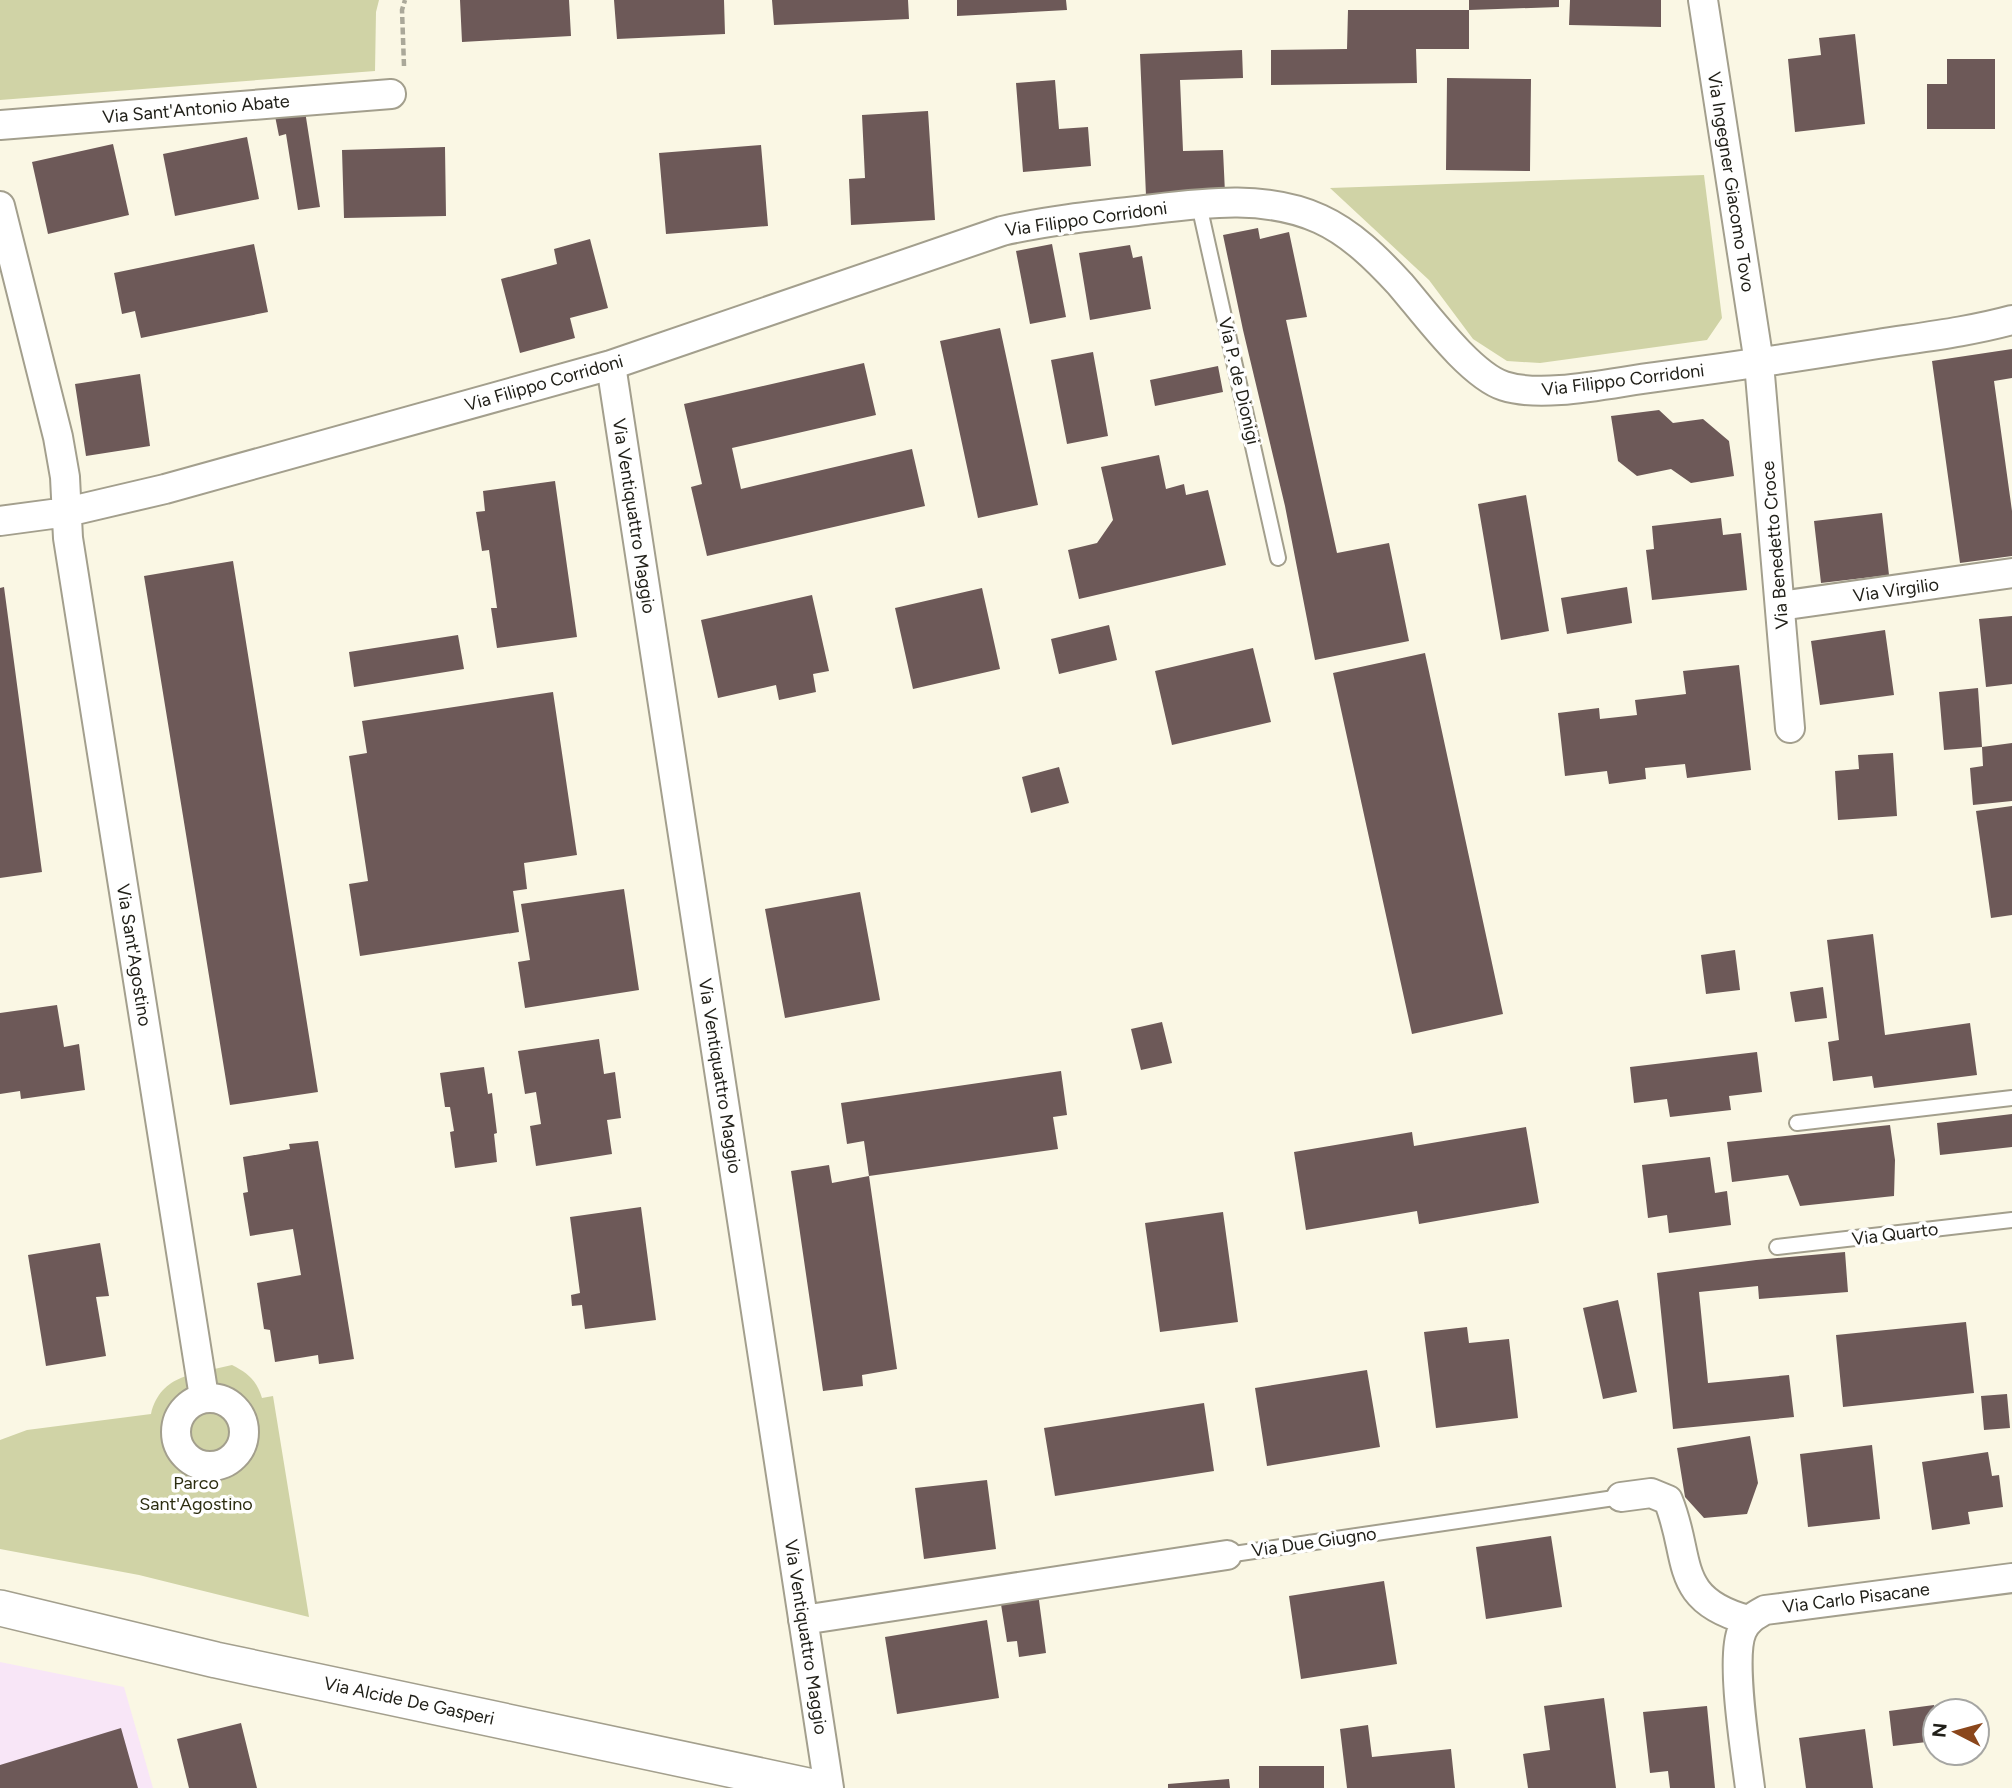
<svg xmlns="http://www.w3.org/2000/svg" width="2012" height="1788" viewBox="0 0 2012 1788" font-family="Figtree,sans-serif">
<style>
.industrial{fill:#f8e6f7}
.green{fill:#d0d3a6}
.building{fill:#6d5958}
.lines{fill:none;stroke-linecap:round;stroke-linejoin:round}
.service-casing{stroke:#a39f8d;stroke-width:18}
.minor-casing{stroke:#a39f8d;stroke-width:32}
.tertiary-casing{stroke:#a39f8d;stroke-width:38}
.path{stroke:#aaa899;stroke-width:4.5;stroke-dasharray:7 3.5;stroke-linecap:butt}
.service{stroke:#fff;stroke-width:14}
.minor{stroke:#fff;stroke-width:28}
.tertiary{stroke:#fff;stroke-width:35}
.labels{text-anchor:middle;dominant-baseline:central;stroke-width:7;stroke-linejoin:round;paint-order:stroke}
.street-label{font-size:18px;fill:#212019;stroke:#fff}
.park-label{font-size:18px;fill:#2c2d10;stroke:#fff}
</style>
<rect width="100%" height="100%" fill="#faf7e4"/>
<path class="industrial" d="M0 1662 124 1687 153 1788H0Z"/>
<path class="green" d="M0 0H379L376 12 375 71 0 100Z
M1704 175 1722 318 1707 340 1540 363 1507 361 1473 339 1429 280 1330 188Z
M232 1365C248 1373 257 1381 262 1398L273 1396 309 1617 139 1575 0 1549V1440L27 1430 151 1414C161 1373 197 1374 232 1365Z"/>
<path class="building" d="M460 0H569L571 36 462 42Z
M614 0H724L725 34 617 39Z
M772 0H908L909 19 774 25Z
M957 0H1066L1067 10 957 16Z
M1469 0H1559V7L1469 10V49H1416L1417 83 1271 85V50L1347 49 1348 10H1469Z
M1570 0H1661V27L1569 25Z
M1855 34 1865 124 1795 132 1788 59 1821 55 1819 38Z
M1242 50 1243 78 1180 80 1183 151 1223 150 1225 193 1146 196 1140 54Z
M1947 59H1995V129H1927V84H1947Z
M1447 78 1531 79 1530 171 1446 170Z
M1055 80 1059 129 1088 127 1091 166 1023 172 1016 83Z
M305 111 320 207 298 210 286 134 279 136 275 116Z
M928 111 935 220 851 225 849 179 865 178 862 115Z
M247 137 259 199 175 216 163 154Z
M113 144 129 215 48 234 32 162Z
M761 145 768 226 666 234 659 153Z
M445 147 446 216 344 218 342 150Z
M1258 228 1260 239 1289 232 1307 317 1286 320 1337 553 1389 543 1409 641 1315 660 1285 506 1243 330 1223 235Z
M590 239 608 308 570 318 575 338 520 353 501 279 557 264 554 249Z
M254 244 268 312 141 338 135 311 122 314 114 273Z
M1052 244 1066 317 1030 324 1016 251Z
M1130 245 1133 258 1142 256 1151 309 1090 320 1079 253Z
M1000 328 1038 505 978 518 940 341Z
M2012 349V378L1994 381 2012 511V556L1960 563 1932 361Z
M1093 352 1108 436 1067 444 1051 360Z
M864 363 876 415 732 448 741 489 912 449 925 506 707 556 691 487 702 484 684 404Z
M1218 366 1223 392 1155 406 1150 380Z
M140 374 150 446 86 456 75 384Z
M1659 410 1673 423 1703 419 1729 441 1734 476 1691 483 1671 469 1637 476 1618 461 1611 416Z
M1159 455 1166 489 1184 484 1186 495 1208 490 1226 565 1079 599 1068 550 1097 543 1113 520 1101 467Z
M555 481 577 637 497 648 491 608H497L489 550 482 551 476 512 485 511 483 491Z
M1526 495 1549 631 1501 640 1478 504Z
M1882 513 1889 575 1821 583 1814 521Z
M1721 518 1723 535 1741 533 1747 590 1652 600 1646 550 1654 549 1652 526Z
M233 561 318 1092 230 1105 144 576Z
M4 587 42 872 0 878V588Z
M1627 587 1632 623 1567 634 1561 598Z
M982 588 1000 669 913 689 895 608Z
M812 595 829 671 813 674 816 692 779 700 776 685 718 698 701 620Z
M2012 616V684L1986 687 1979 619Z
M1109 625 1117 660 1059 674 1051 639Z
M1885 630 1894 695 1820 705 1811 641Z
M458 635 464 669 354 687 349 652Z
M1253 648 1271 722 1172 745 1155 671Z
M1425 653 1503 1014 1412 1034 1333 673Z
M1739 665 1751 770 1687 778 1685 764 1645 768 1646 779 1609 784 1607 771 1565 776 1558 713 1599 708 1600 719 1637 715 1635 700 1686 694 1683 671Z
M1978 688 1982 747 1944 750 1939 692Z
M553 692 577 855 524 863 527 889 513 891 519 932 360 956 349 884 368 881 349 756 367 753 362 721Z
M2012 743V801L1973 805 1970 768 1983 766 1982 747Z
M1893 753 1897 816 1838 820 1835 771 1859 769 1858 755Z
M1059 767 1069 803 1031 813 1022 777Z
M2012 806V915L1991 918 1976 811Z
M624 889 639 990 525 1008 518 962 530 960 521 904Z
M860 892 880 1000 785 1018 765 909Z
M1873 934 1885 1035 1970 1023 1977 1075 1874 1088 1872 1076 1833 1081 1828 1042 1839 1040 1827 940Z
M1735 950 1740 990 1706 994 1701 955Z
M1823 987 1827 1018 1795 1022 1790 992Z
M57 1005 64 1047 79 1044 85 1090 21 1099 20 1091 0 1094V1013Z
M1162 1022 1172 1063 1141 1070 1131 1029Z
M599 1039 604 1074 615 1072 621 1118 607 1120 612 1154 536 1166 530 1126 541 1124 536 1092 525 1094 518 1051Z
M1757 1052 1762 1092 1729 1096 1731 1110 1670 1117 1667 1099 1634 1103 1630 1067Z
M484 1067 488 1094 492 1093 497 1133 494 1134 497 1162 455 1168 450 1132 454 1131 450 1107H445L440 1073Z
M1061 1071 1067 1115 1053 1117 1058 1149 869 1176 897 1369 862 1375 863 1386 823 1391 791 1171 829 1165 832 1183 869 1176 864 1141 847 1144 841 1103Z
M2012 1114V1147L1940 1155 1937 1123Z
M1890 1125 1895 1160 1894 1196 1800 1206 1788 1175 1732 1182 1727 1142Z
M1526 1127 1539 1203 1419 1224 1417 1211 1306 1230 1294 1152 1412 1132 1414 1146Z
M318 1141 354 1359 319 1364 318 1355 275 1362 270 1330 264 1329 257 1283 301 1275 293 1229 250 1236 243 1193 248 1192 243 1157 290 1149 289 1144Z
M1710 1157 1715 1193 1727 1191 1731 1225 1669 1233 1667 1215 1648 1218 1642 1165Z
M641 1207 656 1320 585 1329 582 1305 572 1306 571 1295 580 1293 570 1217Z
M1223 1212 1238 1322 1160 1332 1145 1223Z
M100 1243 109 1296 96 1297 106 1356 46 1366 28 1255Z
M1845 1252 1848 1292 1759 1299 1758 1286 1699 1292 1708 1383 1789 1375 1794 1417 1673 1429 1657 1273 1756 1260Z
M1618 1300 1637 1392 1603 1399 1583 1308Z
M1966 1322 1974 1393 1843 1407 1836 1335Z
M1467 1327 1469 1343 1509 1339 1518 1418 1436 1428 1424 1332Z
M1367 1370 1380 1447 1267 1466 1255 1388Z
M2007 1394 2010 1428 1984 1430 1981 1396Z
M1204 1403 1214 1471 1055 1496 1044 1428Z
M1750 1436 1758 1483 1747 1514 1704 1518 1685 1497 1677 1448Z
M1872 1445 1880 1519 1808 1527 1800 1454Z
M1988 1452 1992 1476 1999 1475 2003 1507 1968 1512 1970 1524 1932 1530 1922 1462Z
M987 1480 996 1549 924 1559 915 1488Z
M1551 1536 1562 1607 1486 1619 1476 1547Z
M1384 1581 1397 1664 1301 1679 1289 1596Z
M1038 1593 1046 1653 1019 1657 1017 1641 1007 1642 1000 1598Z
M987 1620 999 1698 897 1714 885 1637Z
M1604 1698 1616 1788H1528L1523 1754 1550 1750 1544 1706Z
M1934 1705 1935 1741 1893 1746 1889 1711Z
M1707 1706 1715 1788H1670L1668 1771 1650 1773 1643 1712Z
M241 1723 257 1788H189L177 1739Z
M1368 1725 1372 1757 1451 1749 1455 1788H1347L1340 1729Z
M121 1728 138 1788H0V1765Z
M1865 1729 1873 1788H1806L1799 1738Z
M1259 1766H1324V1788H1259Z
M1229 1779 1230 1788H1168V1784Z"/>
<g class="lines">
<g class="service-casing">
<path id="service" d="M1199 205 1278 558
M1797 1123 2012 1098
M1777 1247 2012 1220
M1227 1555 1621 1497"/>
</g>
<g class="minor-casing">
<path id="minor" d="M1703 0 1759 363 1790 728
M0 125 391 94
M0 206 58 437 65 477 68 538 204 1397
M611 365 829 1788
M0 521 67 512 165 489 611 365 1002 231C1046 221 1091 216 1137 211 1197 204 1263 193 1320 219 1351 233 1377 259 1400 284 1425 313 1470 375 1504 386 1544 399 1614 382 1656 377 1730 367 1804 356 1878 344 1923 337 1968 332 2012 320
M1780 606 2012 573
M176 1432a34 34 0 1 1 68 0a34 34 0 1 1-68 0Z
M1621 1497 1651 1493 1668 1500C1692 1558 1671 1599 1748 1620
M803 1620 1227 1555
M1750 1788C1746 1755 1730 1658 1742 1631 1747 1620 1754 1616 1765 1610L2012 1578"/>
</g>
<g class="tertiary-casing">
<path id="tertiary" d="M0 1608 216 1660 818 1788"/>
</g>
<path class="path" d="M404 66 402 10 405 0"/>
<use href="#service" class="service"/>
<use href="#minor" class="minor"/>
<use href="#tertiary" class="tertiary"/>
</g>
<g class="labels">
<g class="street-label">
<text transform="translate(196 109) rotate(-5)">Via Sant'Antonio Abate</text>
<text transform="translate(1731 182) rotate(81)">Via Ingegner Giacomo Tovo</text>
<text transform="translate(1086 219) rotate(-8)">Via Filippo Corridoni</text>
<text transform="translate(1623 380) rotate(-7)">Via Filippo Corridoni</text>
<text transform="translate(1239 381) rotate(77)">Via P. de Dionigi</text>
<text transform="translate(544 383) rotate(-16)">Via Filippo Corridoni</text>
<text transform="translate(634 516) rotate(81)">Via Ventiquattro Maggio</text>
<text transform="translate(1775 545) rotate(-95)">Via Benedetto Croce</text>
<text transform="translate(1896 590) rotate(-8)">Via Virgilio</text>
<text transform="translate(134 955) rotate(81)">Via Sant'Agostino</text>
<text transform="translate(720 1076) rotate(81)">Via Ventiquattro Maggio</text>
<text transform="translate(1895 1234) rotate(-7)">Via Quarto</text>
<text transform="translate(1314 1542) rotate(-8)">Via Due Giugno</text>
<text transform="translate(1856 1598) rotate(-7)">Via Carlo Pisacane</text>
<text transform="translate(806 1637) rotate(81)">Via Ventiquattro Maggio</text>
<text transform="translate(409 1701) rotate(12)">Via Alcide De Gasperi</text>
</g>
<g class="park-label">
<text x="196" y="1483">Parco<tspan x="196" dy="21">Sant'Agostino</tspan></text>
</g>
</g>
<g transform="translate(1956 1732) rotate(276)"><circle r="33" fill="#ffffff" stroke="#a6a6a3" stroke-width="2"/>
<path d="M0-5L12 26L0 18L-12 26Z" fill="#8a461b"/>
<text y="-10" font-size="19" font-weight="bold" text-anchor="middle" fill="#212019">N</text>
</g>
</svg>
